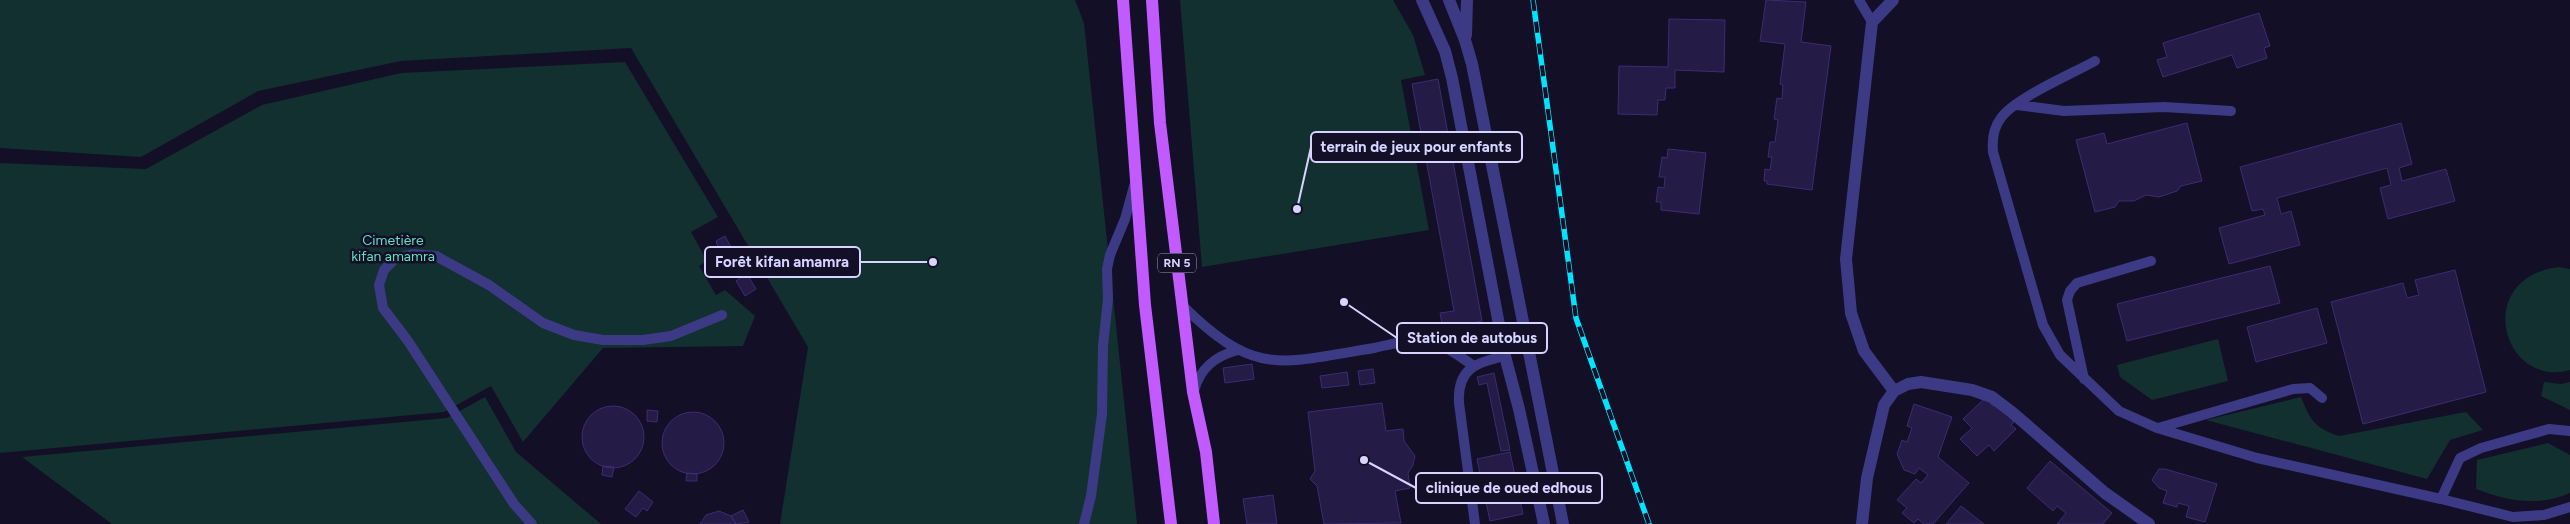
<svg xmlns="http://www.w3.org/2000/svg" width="2570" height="524" viewBox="0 0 2570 524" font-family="Figtree,sans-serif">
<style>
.green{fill:#12302f}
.building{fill:#241b47;stroke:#3b2d73}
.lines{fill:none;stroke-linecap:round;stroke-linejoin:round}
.service{stroke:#3d3a85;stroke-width:10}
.minor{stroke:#3d3a85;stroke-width:12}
.primary{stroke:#c25bff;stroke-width:12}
.rail-casing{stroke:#00e5ff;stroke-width:5.5}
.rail{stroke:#130f26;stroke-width:4;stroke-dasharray:11;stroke-linecap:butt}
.labels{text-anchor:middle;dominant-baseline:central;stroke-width:5;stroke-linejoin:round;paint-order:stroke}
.shield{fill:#130f26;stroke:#9e99be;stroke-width:1}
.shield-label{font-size:12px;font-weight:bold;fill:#d9d4ff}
.park-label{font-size:14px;fill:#5fe0c0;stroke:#130f26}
.leader{fill:none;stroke:#d9d4ff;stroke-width:2}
.callout-dot{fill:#d9d4ff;stroke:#130f26;stroke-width:2}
.callout{fill:#130f26;stroke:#d9d4ff;stroke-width:2}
.callout-label{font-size:15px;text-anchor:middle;font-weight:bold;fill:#d9d4ff}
</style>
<rect width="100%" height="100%" fill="#130f26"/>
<path class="green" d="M0 0H1075L1084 23 1137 524H780L808 347 631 48 401 61 258 91 141 157 0 148Z
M1180 0H1393L1413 35 1425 75 1401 80 1429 230 1202 267Z
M625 62 718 217 691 232 707 261 699 266 716 295 725 290 755 316 743 346 603 348 523 442 491 386 444 412 0 453V163L146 169 262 105 401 73Z
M2559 267 2570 269V370C2502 389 2472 278 2559 267Z
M2218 339 2228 381 2152 400 2120 377 2117 365Z
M2544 382 2561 384 2570 382V410L2541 396Z
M485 397 516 452 601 524H112L22 457 447 418Z
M2301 397C2310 420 2315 428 2339 436L2466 412 2483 430 2450 440 2427 479 2206 420Z
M2548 443 2570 455V493C2537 507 2508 501 2476 489L2477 460Z"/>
<path class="building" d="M1766 0 1806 2 1801 42 1831 46 1812 190 1767 184V181H1764L1765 169 1770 170 1772 157H1768L1770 142H1775L1778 120 1774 119 1777 98 1782 99 1783 85 1780 84 1785 44 1760 41Z
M2259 13 2270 46 2264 48 2267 58 2237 68 2232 55 2163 77 2157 60 2167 57 2163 43Z
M1669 19 1725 20 1724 72 1675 70V88H1666L1665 100H1658L1657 115 1618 114 1619 66 1668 67Z
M1438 79 1482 321 1443 329 1440 313 1454 311 1412 84Z
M2187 123 2202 181 2181 186 2177 191 2159 197 2146 195 2134 201H2119L2115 207 2095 212 2076 140 2104 133 2107 144Z
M2401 123 2412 164 2399 168 2402 181 2446 169 2455 201 2388 219 2380 188 2391 185 2387 168 2277 198 2281 214 2291 211 2300 245 2229 264 2219 228 2265 215 2263 209 2252 211 2240 167Z
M1668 149 1706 153 1699 214 1661 210V202H1656L1658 187 1664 188 1665 177H1659L1662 157 1667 158Z
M725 236 732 249 721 255 716 241Z
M2270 266 2280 303 2127 341 2117 304Z
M2455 270 2486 392 2363 424 2331 302 2403 283 2407 298 2419 295 2415 280Z
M747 274 756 289 745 296 736 281Z
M2317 308 2327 343 2256 362 2247 327Z
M1252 364 1254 379 1225 383 1223 368Z
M1373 369 1375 383 1360 385 1358 371Z
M1347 372 1349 385 1322 388 1320 376Z
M1494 373 1510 450 1501 451 1487 383 1479 385 1477 377Z
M1985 398 1993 406 1996 403 2014 422 2011 425 2016 429 1994 451 1989 445 1977 456 1960 439 1972 428 1963 419Z
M1382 403 1386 431 1403 429 1404 441 1415 456 1413 465 1408 473 1410 488 1395 491 1401 523 1324 524 1317 486 1310 479 1315 471 1308 412Z
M1914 404 1952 417 1938 457 1969 483 1933 524H1924L1918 519 1914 523 1902 513 1907 508 1897 500 1916 479 1921 483 1928 475 1919 468 1915 474 1904 470 1897 454 1902 440 1907 442 1912 428 1907 426Z
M582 437a31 31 0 1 1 62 0a31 31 0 1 1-62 0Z
M647 410 658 411 657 422 647 421Z
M662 443a31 31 0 1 1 62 0a31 31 0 1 1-62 0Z
M1510 452 1523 514 1490 521 1477 459Z
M2050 461 2112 513 2103 524H2057L2066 513 2057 506 2053 511 2027 488Z
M603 466 614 467 612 477 602 475Z
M2159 469H2165L2217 484 2205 522 2186 517 2189 506 2178 503 2177 507 2163 503 2167 491 2159 488 2152 480Z
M687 473 697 474V481H686Z
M639 491 653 502 647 511 643 508 636 517 625 509Z
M1273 495 1277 524H1247L1243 499Z
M1961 506 1984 524H1946Z
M743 510 749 522 736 524 731 516Z
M719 511 731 516 736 524H700L706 515Z"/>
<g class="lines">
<path class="service" d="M1859 0 1872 22
M2095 61C2072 74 2015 98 2001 118 1993 128 1992 140 1993 152L2043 325 2060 355 2119 411 2157 428 2257 458 2441 499 2513 517 2544 515 2570 507
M2017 105 2064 111 2164 107 2231 111
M1183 306C1256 378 1281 363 1374 348 1392 344 1412 338 1430 342 1446 345 1460 357 1474 366
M2084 379 2067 300 2070 291 2077 283 2151 261
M1194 391C1200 368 1215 356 1238 350
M2158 428 2293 389 2310 388 2322 398
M2441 499 2460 458 2481 448 2549 429 2570 431
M532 524 514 504 408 341 383 308 379 285 384 270 396 258 414 254 436 256 489 285 543 323 574 335 603 340H643L671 336 722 315
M1084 524 1091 496 1102 414 1103 346 1108 299 1107 269 1110 255 1125 219 1134 186
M1475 524 1459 403C1457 368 1476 363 1505 356"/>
<path class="minor" d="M1422 0 1445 51 1452 78 1505 356 1519 409 1544 524
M1449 0 1465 40 1472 64 1563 524
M1893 0 1872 22 1846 259 1851 313 1864 351 1894 391
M1466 35 1467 0
M1862 524 1867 478 1884 405 1894 391 1908 384 1921 382 1972 390 1992 397 2013 413 2105 493 2149 524"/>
<path class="primary" d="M1123 0 1145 305 1171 524
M1152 0 1160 123 1193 392 1206 452 1214 524"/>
<g class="rail-casing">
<path id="rail" d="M1533 0 1576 318 1649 524"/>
</g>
<use href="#rail" class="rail"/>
</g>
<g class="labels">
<rect class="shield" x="1158" y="253.5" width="38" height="19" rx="4"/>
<g class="shield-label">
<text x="1177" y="263">RN 5</text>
</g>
<g class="park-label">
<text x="393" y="240">Cimetière<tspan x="393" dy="16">kifan amamra</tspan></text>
</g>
</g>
<path class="leader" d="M1297 209L1311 147M933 262L860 262M1344 302L1397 338M1364 460L1416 488"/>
<g class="callout-dot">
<circle cx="1297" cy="209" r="5"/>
<circle cx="933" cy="262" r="5"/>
<circle cx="1344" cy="302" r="5"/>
<circle cx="1364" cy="460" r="5"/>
</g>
<g class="callout">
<rect x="1311" y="132" width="211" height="30" rx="5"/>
<rect x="705" y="247" width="155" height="30" rx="5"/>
<rect x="1397" y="323" width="150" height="30" rx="5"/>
<rect x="1416" y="473" width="186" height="30" rx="5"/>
</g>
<g class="callout-label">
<text x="1416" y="152">terrain de jeux pour enfants</text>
<text x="782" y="267">Forêt kifan amamra</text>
<text x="1472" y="343">Station de autobus</text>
<text x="1509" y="493">clinique de oued edhous</text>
</g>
</svg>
